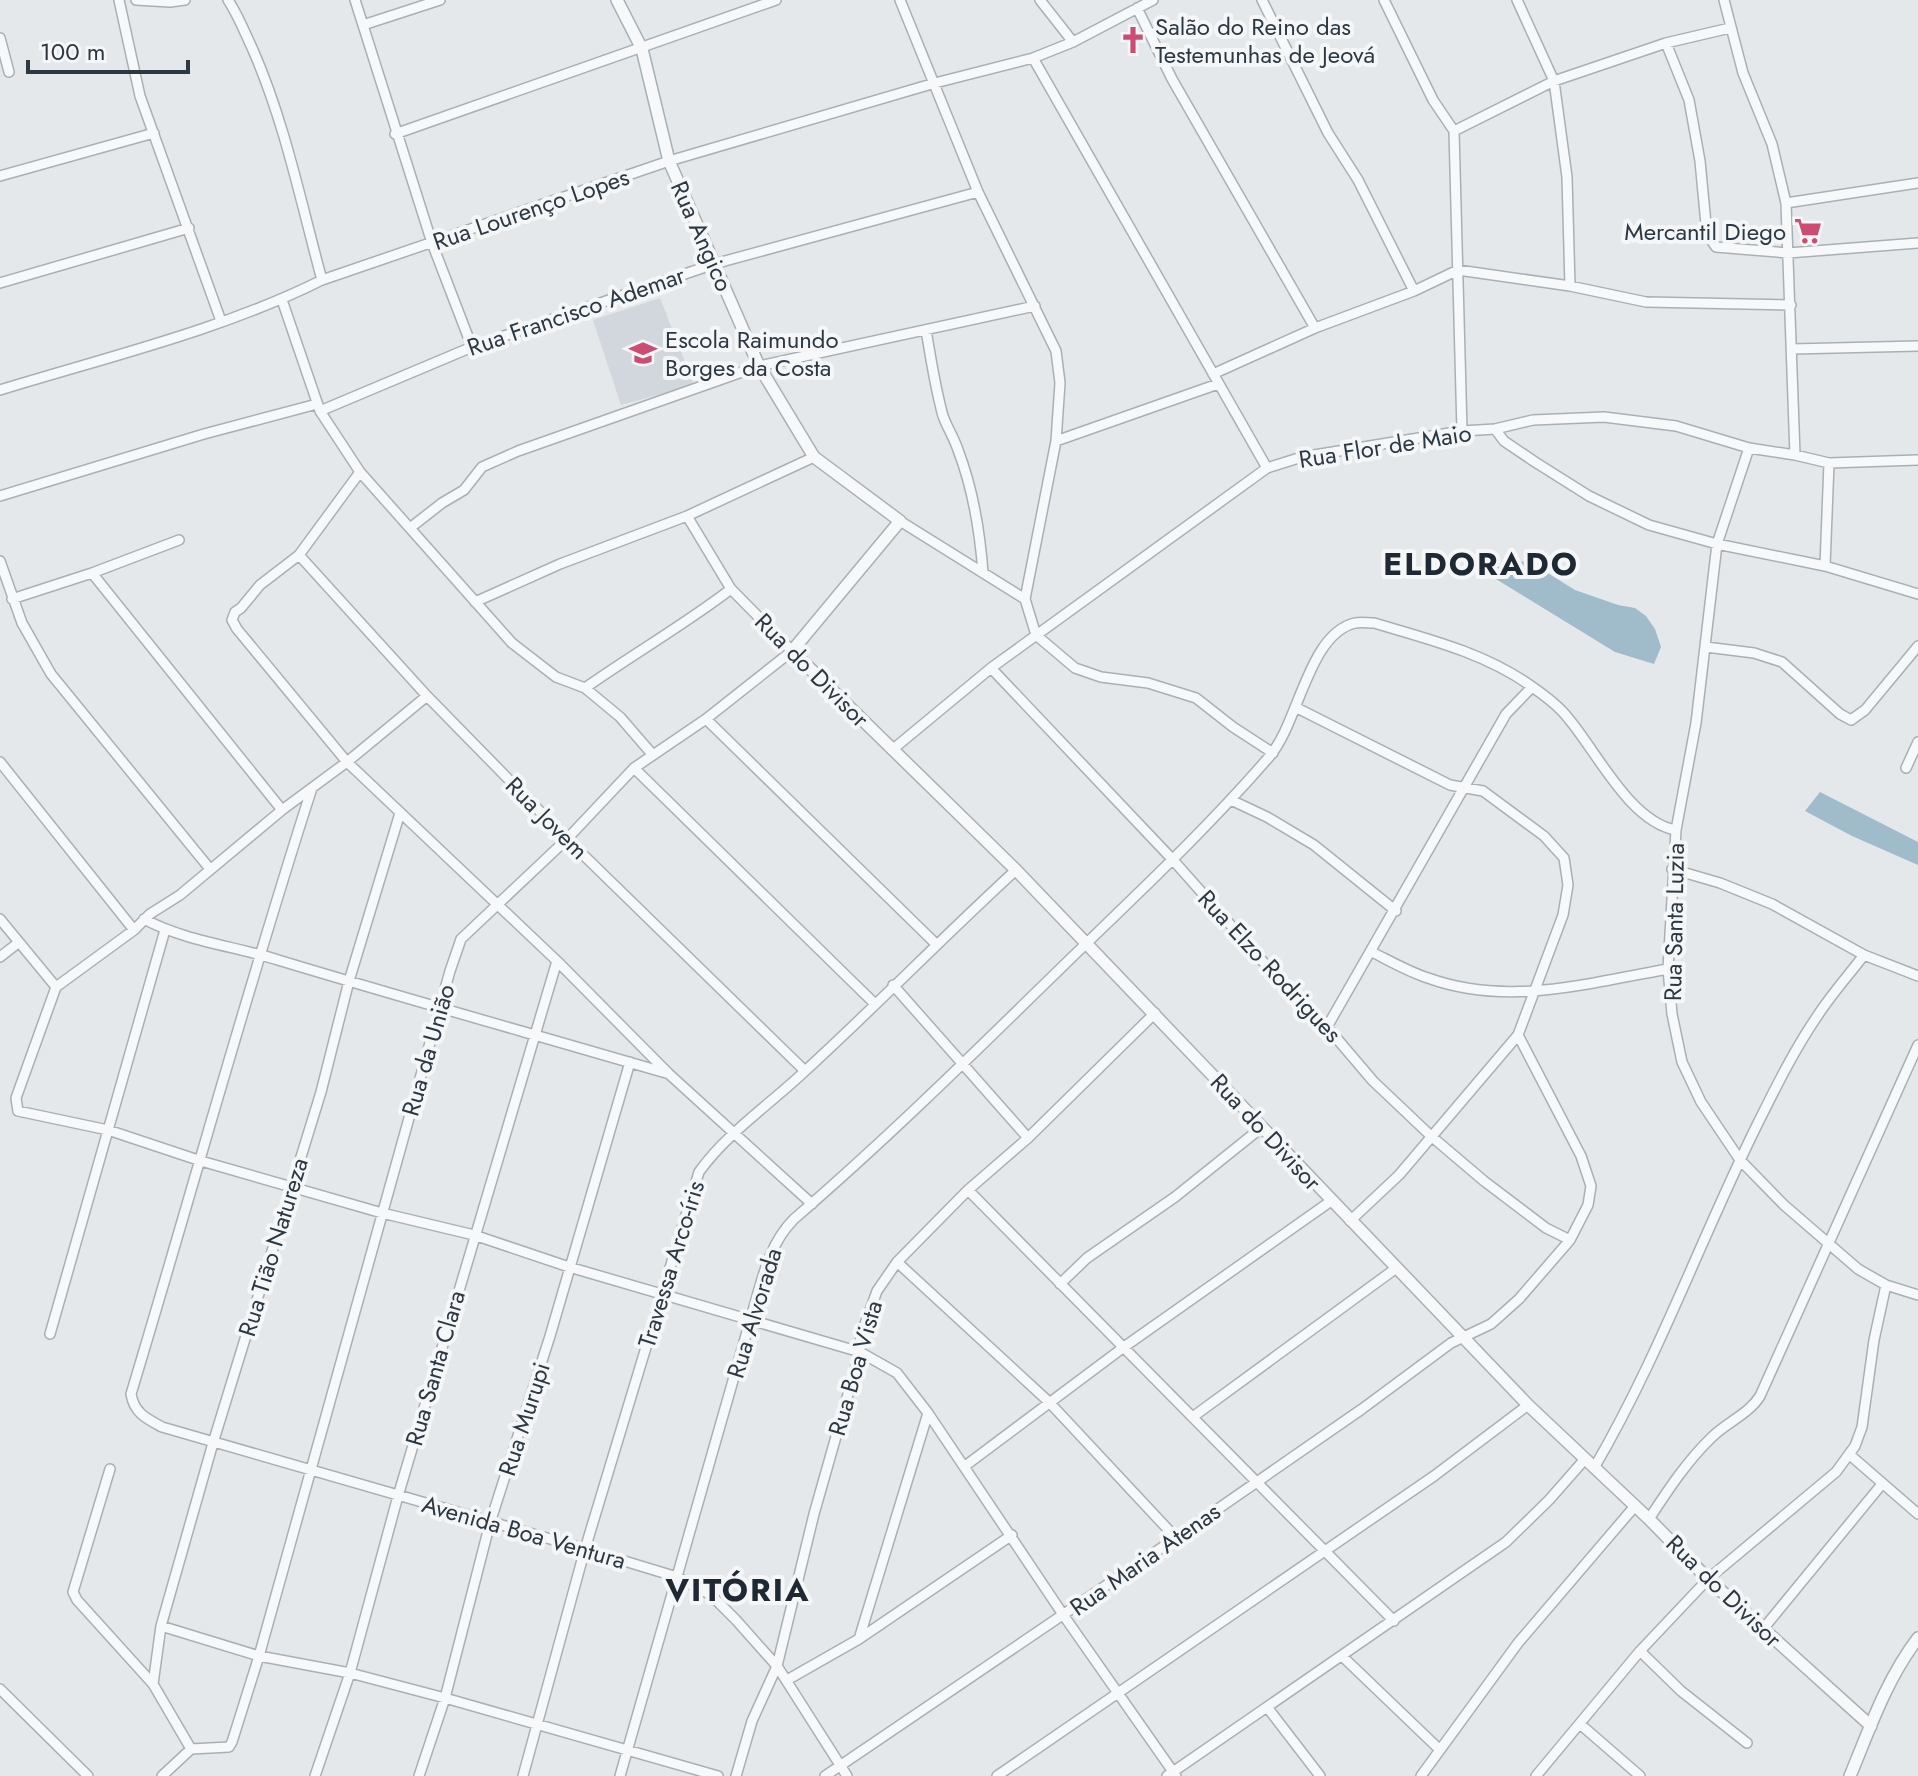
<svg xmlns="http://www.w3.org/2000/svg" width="1918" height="1776" viewBox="0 0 1918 1776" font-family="Jost,sans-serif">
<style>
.built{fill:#d2d7dd}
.water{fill:#a0bbca}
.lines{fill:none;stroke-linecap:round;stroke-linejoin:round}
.minor-casing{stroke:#a9b0b5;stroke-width:12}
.tertiary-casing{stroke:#a9b0b5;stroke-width:14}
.minor{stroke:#f6f8f9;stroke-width:9}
.tertiary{stroke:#f6f8f9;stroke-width:11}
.labels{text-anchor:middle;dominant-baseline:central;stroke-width:8;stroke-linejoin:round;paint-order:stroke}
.poi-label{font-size:24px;fill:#2c3843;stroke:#f4f6f8;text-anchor:start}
.street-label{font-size:24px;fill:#2c3843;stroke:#f4f6f8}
.district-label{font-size:32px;font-weight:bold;letter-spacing:2px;fill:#1e2934;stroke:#f4f6f8}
</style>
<rect width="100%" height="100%" fill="#e4e8eb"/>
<path class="built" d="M660 298 694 385 621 405 593 320Z"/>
<path class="water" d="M1524 561 1530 562 1575 590 1618 605 1635 608 1646 616 1655 629 1661 647 1654 664 1615 652 1491 576V568Z
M1820 792 1918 842V865L1852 836 1805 811Z"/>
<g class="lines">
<g class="minor-casing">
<path id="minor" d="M119 0 140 96 221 321
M136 0 170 2 185 0
M228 0C238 15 245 33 253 50 285 123 301 203 322 280
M355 0 432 243 472 347
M900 0 978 192 1056 351 1060 383 1056 441 1025 599
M1040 0 1073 42
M1262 0 1328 133 1358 180 1414 291
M1384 0 1433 100 1454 131 1462 431
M1517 0 1554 81 1567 177 1570 286
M1724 0 1743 73 1772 144 1786 203 1795 455
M1137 8 1172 79 1315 328
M363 25 440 0
M0 38 9 72
M1666 43 1689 100 1700 161 1706 224 1709 237 1716 247 1788 253 1918 243
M1033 58 1267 468
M1454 131 1554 81 1666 43 1730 28
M395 134 776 0
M0 176 154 133
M1786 203 1918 183
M0 283 189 228
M282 300 320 411 360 472 512 643 556 677 585 688 620 717 652 754
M926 330C931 359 935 387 943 416 947 427 954 438 958 450 973 489 980 532 983 573
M1792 349 1918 346
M1213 374 1315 328 1414 291 1458 270 1570 286 1646 302 1791 305
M0 390C107 357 222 330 322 280L669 161 935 83 1033 58 1073 42 1153 0
M320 411 472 347 714 264 978 192
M1495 429 1504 441 1535 462 1589 496 1649 525 1717 544 1825 566 1918 594
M1056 441 1218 384
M1749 448 1717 544 1696 723 1676 830 1668 969 1672 1014 1682 1062 1701 1102 1740 1160 1784 1205 1858 1269 1886 1285 1918 1295
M360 472 299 555 260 585 241 608 235 612 232 620 237 629 347 762 557 961 669 1074 812 1204
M0 496 204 434 317 404
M900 521 1025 599 1036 635 1075 668 1101 677 1148 683 1196 698 1233 727 1273 753
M410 528 442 503 464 490 482 467 518 451 759 366 1035 306
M299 555 427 696 567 839 805 1071
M0 561 22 623 51 674 210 869
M1825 566 1829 463
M92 573 282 810
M12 599 92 573 179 540
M475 602 560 564 687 516 814 457
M1706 647 1754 653 1782 662 1840 714 1851 720 1865 710 1918 646
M991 668 1173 860 1282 983 1327 1027 1373 1081 1431 1136 1484 1181 1546 1228 1570 1240
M585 688C633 654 684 625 731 589
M1297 708 1450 785 1483 791 1544 836 1564 858 1568 885 1563 915 1518 1035 1399 1175 1350 1221
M706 719 936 944
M892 750 991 668 1267 468 1302 457 1462 431 1495 429 1533 420 1604 417 1676 426 1749 448 1795 455 1829 463 1918 460
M0 762 134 930
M634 768 874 1003
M1906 768 1918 742
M312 788C247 989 192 1192 131 1394 134 1413 147 1419 162 1427L585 1549 677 1577 698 1588 711 1595 736 1620 777 1666 847 1776
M1231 800 1267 817 1314 845 1396 911
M1672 869 1720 883 1772 904 1864 955 1918 976
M0 919 56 987
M144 919C185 941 234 946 278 960 407 999 536 1035 666 1073
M1372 952C1390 961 1409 972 1428 978 1508 1007 1588 983 1668 969
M0 957 18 943
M893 985 1028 1138
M56 987 16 1098 18 1111 108 1130 201 1161 382 1213 474 1235 569 1267 860 1352 897 1373 928 1413 1064 1616 1176 1776
M56 987 134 930 150 914 180 895 282 810 347 762 427 696
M1327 1027 1506 714 1532 687
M968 1190 1394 1621
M897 1262 1049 1402 1176 1538
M1060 1284 1087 1258 1175 1197 1261 1128
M50 1334 165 930
M1194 1416 1395 1269
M1850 1455 1918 1514
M965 1466 1124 1347 1331 1201
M1594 1468C1658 1359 1701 1238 1757 1125 1775 1089 1793 1052 1816 1018 1830 996 1848 976 1864 955
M110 1469 73 1592 77 1600 153 1684 191 1749
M1649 1519C1668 1490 1687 1461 1712 1437 1727 1422 1749 1414 1760 1396L1918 1045
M161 1626 259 1656 350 1673 445 1698 718 1776
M1763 1629 1882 1484
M859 1639 928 1413
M1640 1651 1681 1691 1747 1743
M1342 1656 1439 1749
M787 1680 859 1639 1012 1535
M153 1684 161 1626 213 1443 321 1092 349 981 400 813
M0 1689 88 1776
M1267 1707 1320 1776
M1580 1724 1640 1776
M191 1749 229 1747 232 1742 259 1656 450 971 461 939 567 839 634 768 706 719 792 651 731 589 687 516
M162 1776 191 1749
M315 1776 350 1673 398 1496 557 961
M419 1776 445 1698 490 1523 550 1336 630 1062
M523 1776 585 1549 699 1172C727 1133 769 1105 804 1072 876 1006 944 936 1016 870
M620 1776 750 1321C761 1285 767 1246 794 1219 888 1138 976 1051 1064 965 1134 897 1205 831 1269 757 1299 723 1308 634 1355 623 1361 622 1368 623 1374 623 1428 639 1485 653 1531 686 1544 695 1559 706 1568 718 1597 752 1630 822 1676 830
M736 1776 752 1721 777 1666 814 1514 860 1352 861 1335 877 1291 897 1262 968 1190 1028 1138 1155 1013
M825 1776 1176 1538 1362 1409 1451 1343 1491 1324 1519 1299 1570 1240 1588 1205 1591 1186 1581 1156 1518 1035
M997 1776 1434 1476 1528 1405
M1167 1776 1506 1542 1549 1500 1585 1459
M1421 1776 1518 1643 1635 1506
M1536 1776 1640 1651 1708 1579 1836 1472 1855 1446 1862 1427 1874 1340 1886 1285"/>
</g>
<g class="tertiary-casing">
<path id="tertiary" d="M617 0 642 49 669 161 759 366 814 457 900 521 792 651 1016 870 1528 1405 1649 1519 1708 1579 1871 1726
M1850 1776C1870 1728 1886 1680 1918 1638"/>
</g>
<use href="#minor" class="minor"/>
<use href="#tertiary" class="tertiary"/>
</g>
<defs>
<g id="church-bare" transform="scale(2.16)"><path d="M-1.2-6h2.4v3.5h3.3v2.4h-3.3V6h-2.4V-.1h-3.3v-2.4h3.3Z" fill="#cc4d74" stroke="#f4f6f8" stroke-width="2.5" paint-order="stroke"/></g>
<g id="supermarket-bare" transform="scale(2.16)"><path d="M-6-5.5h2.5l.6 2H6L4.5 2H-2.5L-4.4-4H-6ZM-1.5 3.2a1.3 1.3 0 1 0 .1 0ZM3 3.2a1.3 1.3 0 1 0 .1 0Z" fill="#cc4d74" stroke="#f4f6f8" stroke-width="2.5" paint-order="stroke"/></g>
<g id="school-bare" transform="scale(2.16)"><path d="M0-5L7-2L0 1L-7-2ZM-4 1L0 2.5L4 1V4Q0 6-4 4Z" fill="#cc4d74" stroke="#f4f6f8" stroke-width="2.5" paint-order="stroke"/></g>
</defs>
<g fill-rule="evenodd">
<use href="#church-bare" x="1133" y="40"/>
<use href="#supermarket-bare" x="1808" y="231"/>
<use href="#school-bare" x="643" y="353"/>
</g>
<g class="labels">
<g class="poi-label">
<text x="1155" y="26">Salão do Reino das<tspan x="1155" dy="28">Testemunhas de Jeová</tspan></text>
<text x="1786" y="231" text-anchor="end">Mercantil Diego</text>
<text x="665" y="339">Escola Raimundo<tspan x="665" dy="28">Borges da Costa</tspan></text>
</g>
<g class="street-label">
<text transform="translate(531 209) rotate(-19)">Rua Lourenço Lopes</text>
<text transform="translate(702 236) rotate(66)">Rua Angico</text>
<text transform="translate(576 311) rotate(-19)">Rua Francisco Ademar</text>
<text transform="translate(1385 446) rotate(-9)">Rua Flor de Maio</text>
<text transform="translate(812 670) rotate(45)">Rua do Divisor</text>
<text transform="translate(547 818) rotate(45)">Rua Jovem</text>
<text transform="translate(1674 922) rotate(-89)">Rua Santa Luzia</text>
<text transform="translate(1270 966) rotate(47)">Rua Elzo Rodrigues</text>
<text transform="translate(428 1050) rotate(-74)">Rua da União</text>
<text transform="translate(1266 1132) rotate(47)">Rua do Divisor</text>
<text transform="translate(273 1247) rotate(-73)">Rua Tião Natureza</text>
<text transform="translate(671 1264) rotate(-73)">Travessa Arco-íris</text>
<text transform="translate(754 1313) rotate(-73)">Rua Alvorada</text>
<text transform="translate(435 1368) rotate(-74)">Rua Santa Clara</text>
<text transform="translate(855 1368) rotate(-74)">Rua Boa Vista</text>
<text transform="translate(524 1419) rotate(-72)">Rua Murupi</text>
<text transform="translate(524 1532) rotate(16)">Avenida Boa Ventura</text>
<text transform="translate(1145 1559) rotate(-35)">Rua Maria Atenas</text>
<text transform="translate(1724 1591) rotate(44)">Rua do Divisor</text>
</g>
<g class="district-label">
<text x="1481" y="564">ELDORADO</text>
<text x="738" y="1590">VITÓRIA</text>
</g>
</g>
<path d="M28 60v12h160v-12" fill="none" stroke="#2c3843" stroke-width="4"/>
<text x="40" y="60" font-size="24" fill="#2c3843" stroke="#f4f6f8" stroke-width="6" paint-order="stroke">100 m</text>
</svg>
